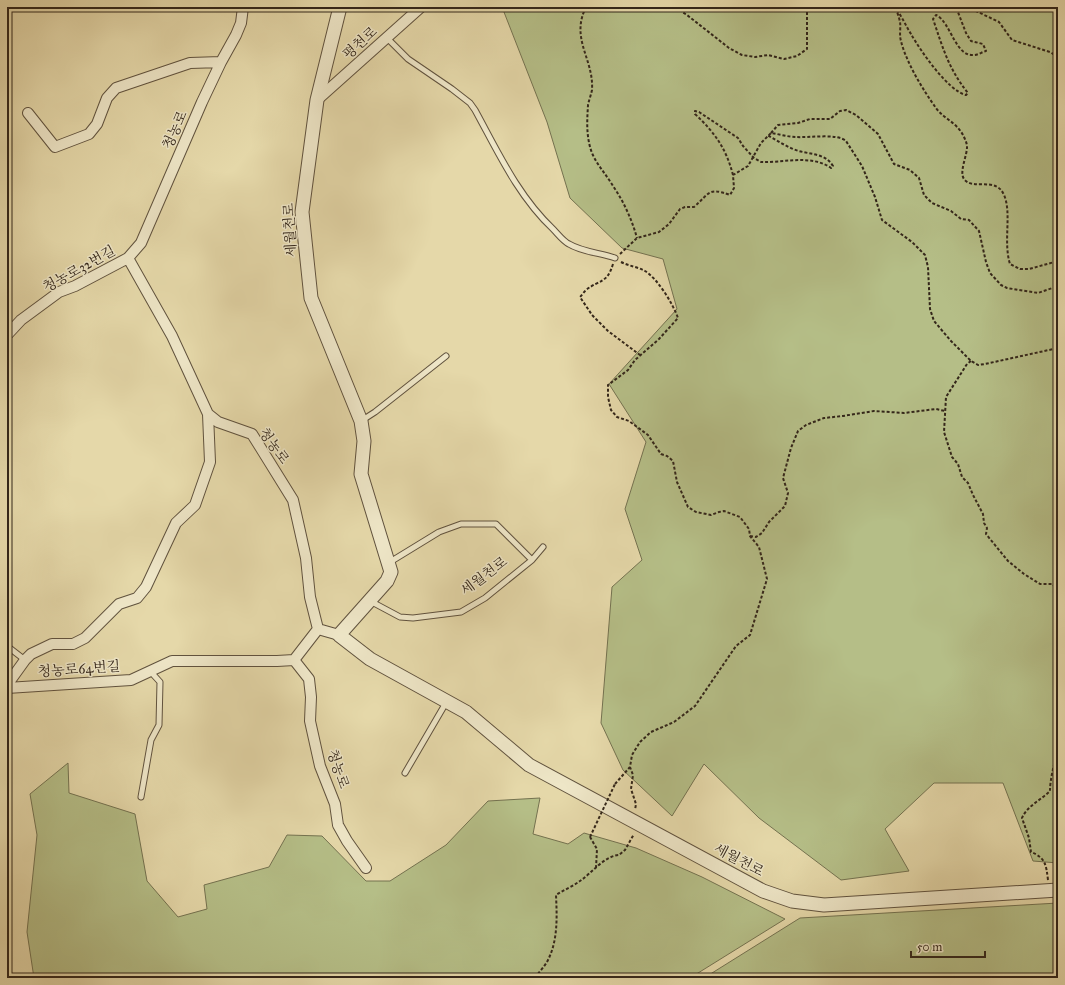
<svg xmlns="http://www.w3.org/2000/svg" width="1065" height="985" viewBox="0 0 1065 985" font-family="'IM FELL Great Primer','Noto Serif KR',serif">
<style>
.green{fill:#b5be87;stroke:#747250}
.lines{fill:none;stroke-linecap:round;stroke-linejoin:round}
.service-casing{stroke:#60523e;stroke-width:7}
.minor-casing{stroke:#60523e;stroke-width:12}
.tertiary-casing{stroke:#60523e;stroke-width:15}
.path{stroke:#33261a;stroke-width:2;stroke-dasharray:3 2;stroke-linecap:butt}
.service{stroke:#eee6c7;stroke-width:5}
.minor{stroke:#eee6c7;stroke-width:10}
.tertiary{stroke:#eee6c7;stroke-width:13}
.path-bridge{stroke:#33261a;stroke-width:2;stroke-dasharray:3 2;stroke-linecap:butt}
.labels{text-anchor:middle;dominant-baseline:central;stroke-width:3;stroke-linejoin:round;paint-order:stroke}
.street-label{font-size:14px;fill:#33261a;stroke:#eee6c7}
</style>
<rect width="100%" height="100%" fill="#e5d8a9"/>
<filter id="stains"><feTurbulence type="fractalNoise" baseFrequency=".005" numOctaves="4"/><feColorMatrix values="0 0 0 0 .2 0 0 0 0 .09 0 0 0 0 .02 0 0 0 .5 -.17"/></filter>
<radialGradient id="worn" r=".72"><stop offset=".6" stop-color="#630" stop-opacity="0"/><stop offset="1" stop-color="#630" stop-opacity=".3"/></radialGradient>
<path class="green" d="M502 7H1058V863L1033 861 1003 783H934L885 829 909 871 841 880 759 818 704 764 672 816 623 770 601 723 612 587 642 560 625 509 646 442 609 384 677 309 663 259 622 248 570 198 547 122Z
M68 763 69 793 135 814 147 881 178 917 207 909 204 885 269 867 287 835 322 836 366 881H390L446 845 488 801 540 798 533 834 568 844 584 833 636 848 702 877 785 919 690 978H34L27 932 37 835 30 794Z
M1058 903V978H704L800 918Z"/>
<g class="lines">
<g class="service-casing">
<path id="service" d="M387 38 408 59 452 89 470 103 475 110C498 152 518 196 553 229 558 234 563 241 569 244 582 252 601 253 615 258
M361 421 375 412 446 356
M390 562 439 532 461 524H496L532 560
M370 601 400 617 413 618 461 612 485 598 532 560 543 547
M7 646 25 660
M405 773 447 701
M141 797 151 740 159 725 160 682 150 671"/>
</g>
<g class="minor-casing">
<path id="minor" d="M243 7 241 23 236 35 221 62 202 102 141 243 128 258 172 336 208 414 218 422 252 434 293 500 306 558 310 597 318 629 294 660 309 679 311 697 310 721 320 766 335 804 338 825 347 841 366 868
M317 100 421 7
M28 113 55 147 89 134 97 124 107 98 116 88 190 63 221 62
M7 335 21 320 59 292 75 286 128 258
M318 629 339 635
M7 685 25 660 31 654 52 644H73L85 638 119 604 137 598 146 587 176 523 195 505 210 462 208 414
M7 688 131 680 172 661H277L294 660"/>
</g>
<g class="tertiary-casing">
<path id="tertiary" d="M340 7 317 100 302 212 311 298 361 421 364 441 361 474 391 572 387 581 339 635 370 659 466 712 529 765 763 891 792 901 824 905 1058 890"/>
</g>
<path class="path" d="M586 7C570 39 594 59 592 90 591 95 589 100 588 105 587 121 586 137 592 153 597 165 606 174 613 186 624 202 632 220 637 238
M675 7 687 15 729 48 742 55 755 57 768 55 784 59 797 56 807 49V7
M972 7 976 11 999 22 1012 40 1050 52 1058 57
M1055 7 1058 10
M896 8C897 12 899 17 900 22 901 28 899 35 901 41 906 62 923 90 936 108 944 119 956 122 963 135 965 139 967 143 967 147 967 156 959 172 964 179 973 191 996 176 1004 195 1012 213 1003 242 1010 264L1020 269H1029L1058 261
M897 10C902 17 906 26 911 34 920 50 948 91 966 95L968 93C948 68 943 48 933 19L936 15C951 22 955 57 974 55 978 55 982 52 986 51L983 44 971 41 966 33 956 7
M771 133 778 125 798 123 810 119H830L840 111 846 110 856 115 878 134 894 164 910 170 919 178 924 195 932 203 951 211 961 219 969 220 979 231 986 262 990 273 1001 285 1007 288 1038 293 1058 286
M733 175C726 148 715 133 695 114V111L699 112 738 138 743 146 754 158 761 162C783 163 811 154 831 168L833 166C825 152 807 155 793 149 784 145 776 140 767 135
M620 254 637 238 659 232 669 224 680 209 685 207H694C710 193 708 187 730 195L734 188 733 175 748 166 761 143 771 133C779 134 788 137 796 137 809 138 837 133 846 141L862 166 875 197 882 220 912 242 925 255 928 267 930 309 934 321 951 341 971 361 978 365 985 364 1058 348
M621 262C629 266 638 267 645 271 658 279 673 304 678 318L659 339 635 360 628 370 608 385V397L611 410 617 417 629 421 648 435 661 454 667 456 673 461 677 482 688 507 696 512 711 515 719 512 724 511 740 517 749 529 750 536 759 547 767 579 750 635 736 646 695 706 674 722 651 732 640 742 632 755 630 767 633 775 631 789 636 804 635 810
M613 264C607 284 600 279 586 290 584 292 582 295 580 297L592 315 608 331 640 355
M971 361 967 364 946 397 944 432 952 457 958 464 962 477 968 483 973 495 983 514 984 523 987 528 986 534 1008 561 1024 574 1040 584H1052L1055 587H1058
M750 536 756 537 762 533 769 522 785 506 788 493 783 478 791 448 798 431 806 425 824 418 843 416 874 411 904 413 936 409 945 411
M1055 587 1054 594 1058 601
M615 784 630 767
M590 837 597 849 596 868
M1048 880C1046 865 1046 858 1031 852L1029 838 1022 818C1027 806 1041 800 1050 791 1050 780 1054 763 1058 752
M535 978C539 972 545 966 548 960 558 940 557 917 556 895 564 890 573 886 580 881 592 873 604 856 619 855L625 850 634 834"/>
<use href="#service" class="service"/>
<use href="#minor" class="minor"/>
<use href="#tertiary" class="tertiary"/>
<path class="path-bridge" d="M590 837 615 784"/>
</g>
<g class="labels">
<g class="street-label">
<text transform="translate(360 43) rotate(-42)">평천로</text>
<text transform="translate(175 130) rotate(-66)">청농로</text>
<text transform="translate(290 230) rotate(-93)">세월천로</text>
<text transform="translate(79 269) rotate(-29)">청농로32번길</text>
<text transform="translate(274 446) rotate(54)">청농로</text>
<text transform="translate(484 576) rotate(-37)">세월천로</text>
<text transform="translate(79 669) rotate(-4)">청농로64번길</text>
<text transform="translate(338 769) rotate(71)">청농로</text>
<text transform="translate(739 860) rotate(28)">세월천로</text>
</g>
</g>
<rect width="1065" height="985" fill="none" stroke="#e5d8a9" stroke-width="24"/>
<rect x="8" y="8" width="1049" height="969" fill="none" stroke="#33261a" stroke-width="2"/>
<rect x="12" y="12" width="1041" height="961" fill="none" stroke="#33261a"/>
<path d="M911 951v6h74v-6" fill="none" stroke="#33261a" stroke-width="2"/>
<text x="917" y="951" font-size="12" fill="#33261a" stroke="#eee6c7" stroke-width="3" paint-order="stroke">50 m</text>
<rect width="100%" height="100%" filter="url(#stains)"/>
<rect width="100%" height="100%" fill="url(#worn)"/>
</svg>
